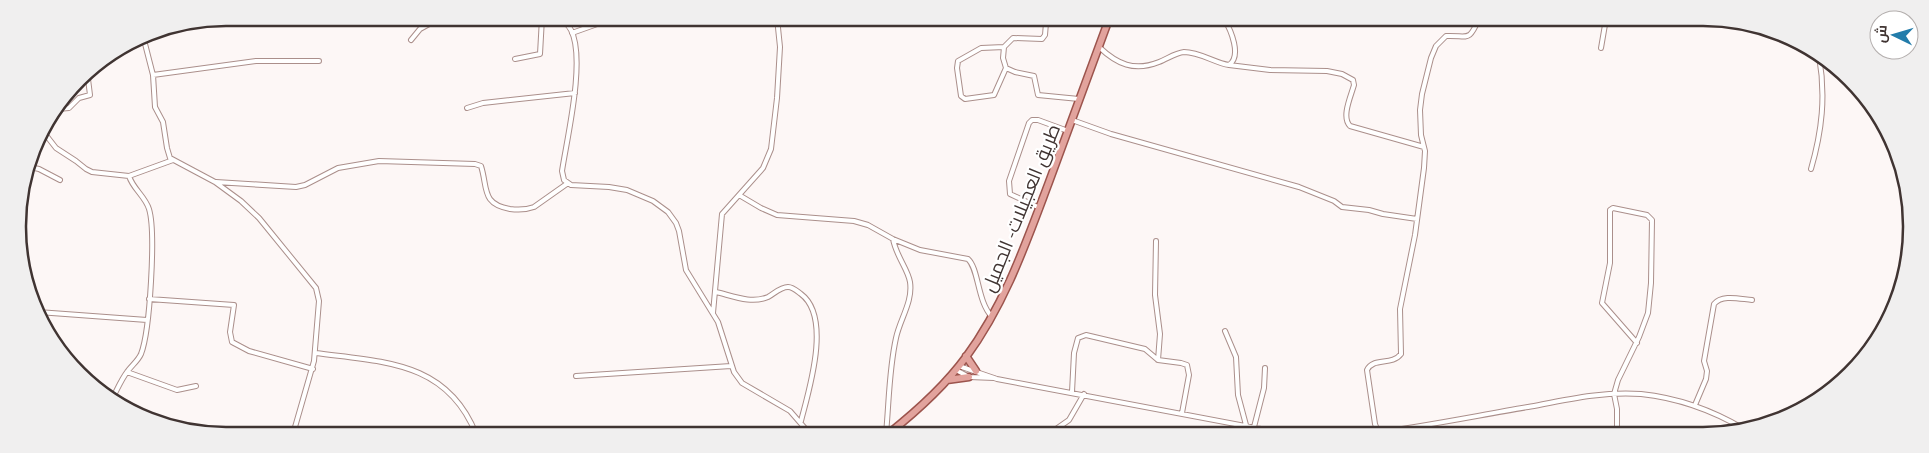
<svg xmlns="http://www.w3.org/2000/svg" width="1929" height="453" viewBox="0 0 1929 453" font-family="'Zilla Slab',Cairo,serif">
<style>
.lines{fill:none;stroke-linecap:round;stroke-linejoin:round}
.minor-casing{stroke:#ab8f8b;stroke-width:6}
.primary-casing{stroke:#9c544d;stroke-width:9}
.minor{stroke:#fff;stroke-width:4}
.primary{stroke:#e2a39d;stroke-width:6}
.labels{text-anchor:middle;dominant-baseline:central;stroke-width:4.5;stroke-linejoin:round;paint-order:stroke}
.street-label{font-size:19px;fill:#403432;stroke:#fff}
.rim{fill:none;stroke:#403432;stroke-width:2.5}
</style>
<rect width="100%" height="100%" fill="#fdf7f6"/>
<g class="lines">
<g class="minor-casing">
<path id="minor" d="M556 18C562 20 568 24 571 30 586 59 567 138 562 171L564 180 571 185 609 187 627 190 653 201 668 212 676 223 679 231 686 270 718 322 734 372 742 383 790 411 810 434
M1074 19C1064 25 1055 19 1046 23L1045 35 1042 39 1013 38 1004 47 1003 58 1006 68 1015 72 1034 76 1038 95 1079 99
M1092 19 1108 22
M572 33 614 18
M143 36 153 75 155 107 163 122 167 148 170 158 215 182 241 201 259 218 316 288 319 301 314 361 293 434
M411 40 420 29 440 18
M1004 47 981 48 958 61 957 68 961 96 965 99 994 95 1006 68
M1099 47C1117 64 1134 72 1159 62 1167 59 1175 53 1184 52 1200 52 1215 63 1229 65 1242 56 1231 30 1224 19
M1601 48 1606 19
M515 59 540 54 542 18
M1229 65 1270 70 1327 71 1342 74 1353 80 1354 85C1351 96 1341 117 1350 126L1424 147
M153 75 256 61H319
M467 108 483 103 575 93
M58 109 69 108 79 98 90 95 87 71
M1072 120 1111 134 1299 187 1334 201 1342 207 1369 210 1383 214 1417 219
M42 130 56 148 76 161 86 169 92 172 129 176
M30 167 39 169 60 180
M1811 169C1822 131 1826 96 1819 56
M216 182 296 187 305 185 338 168 379 161 475 164 481 166C488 188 481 204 510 209 518 210 526 210 534 207L568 183
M739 195 761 208 777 215 854 221 868 225 893 239 920 250 968 259C979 269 977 301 992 317
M1040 208 1010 194 1009 181 1029 123 1032 120H1038L1068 131
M1156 241 1155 295 1160 334 1158 360
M716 292C733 296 751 304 768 297 774 294 780 287 788 287 793 287 797 291 801 294 832 317 809 390 801 421
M149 299 234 305 230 332 232 342 249 351 313 369
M38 312 147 320
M713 313 722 214 763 168 771 149 777 98 780 47 777 18
M1225 331 1236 357 1238 395 1246 425
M316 353C383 362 447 361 476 434
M959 366 997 379 1288 434
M956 370 969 377 994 378
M127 372 177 390 196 386
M576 376 731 366
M1072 392 1074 353 1078 338 1086 335 1145 349 1158 360 1181 363 1187 365 1189 375 1182 413
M112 399C117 390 121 380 127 372 131 366 138 361 141 354 150 331 156 232 149 209 145 196 133 189 129 176L173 160
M1695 405 1706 379 1707 371 1704 361 1714 304C1722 294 1740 299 1752 300
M1254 427 1264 388 1265 368
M886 434C889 402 889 369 896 338 900 319 913 302 910 282 908 269 896 256 893 239
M1049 434 1069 420 1084 394
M1367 434C1421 427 1475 416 1528 407 1565 400 1603 391 1641 394 1679 398 1712 410 1744 429
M1379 434 1375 424 1367 370C1373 357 1392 366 1401 354L1400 309 1415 235 1424 168 1425 151 1421 135 1420 110 1422 94 1431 58 1436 46 1446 36C1469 35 1468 43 1479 19
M1617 434V409L1614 394 1618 380 1639 337 1648 313 1651 283 1652 220 1647 215 1613 208 1610 210V263L1602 303 1637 343"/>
</g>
<g class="primary-casing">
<path id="primary" d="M966 356 976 371
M947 380 969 377
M888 434C917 411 944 387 966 357 1005 304 1026 243 1049 182 1069 128 1089 73 1109 19"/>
</g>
<use href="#minor" class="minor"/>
<use href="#primary" class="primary"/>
</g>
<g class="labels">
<g class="street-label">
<text transform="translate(1021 208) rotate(-68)">طريق العجيلات- الجميل</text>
</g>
</g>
<path d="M0 0H1929V453H0ZM226 26H1703A200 200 0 0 1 1903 226V227A200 200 0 0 1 1703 427H226A200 200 0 0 1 26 227V226A200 200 0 0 1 226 26Z" fill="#f0efef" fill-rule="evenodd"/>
<path class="rim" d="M226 26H1703A200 200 0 0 1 1903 226V227A200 200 0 0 1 1703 427H226A200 200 0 0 1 26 227V226A200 200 0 0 1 226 26Z"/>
<g transform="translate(1894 35) rotate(275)"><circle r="24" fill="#ffffff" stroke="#b3aead"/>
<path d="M0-4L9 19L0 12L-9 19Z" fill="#227caa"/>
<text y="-8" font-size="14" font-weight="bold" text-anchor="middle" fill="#403432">ش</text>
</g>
</svg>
